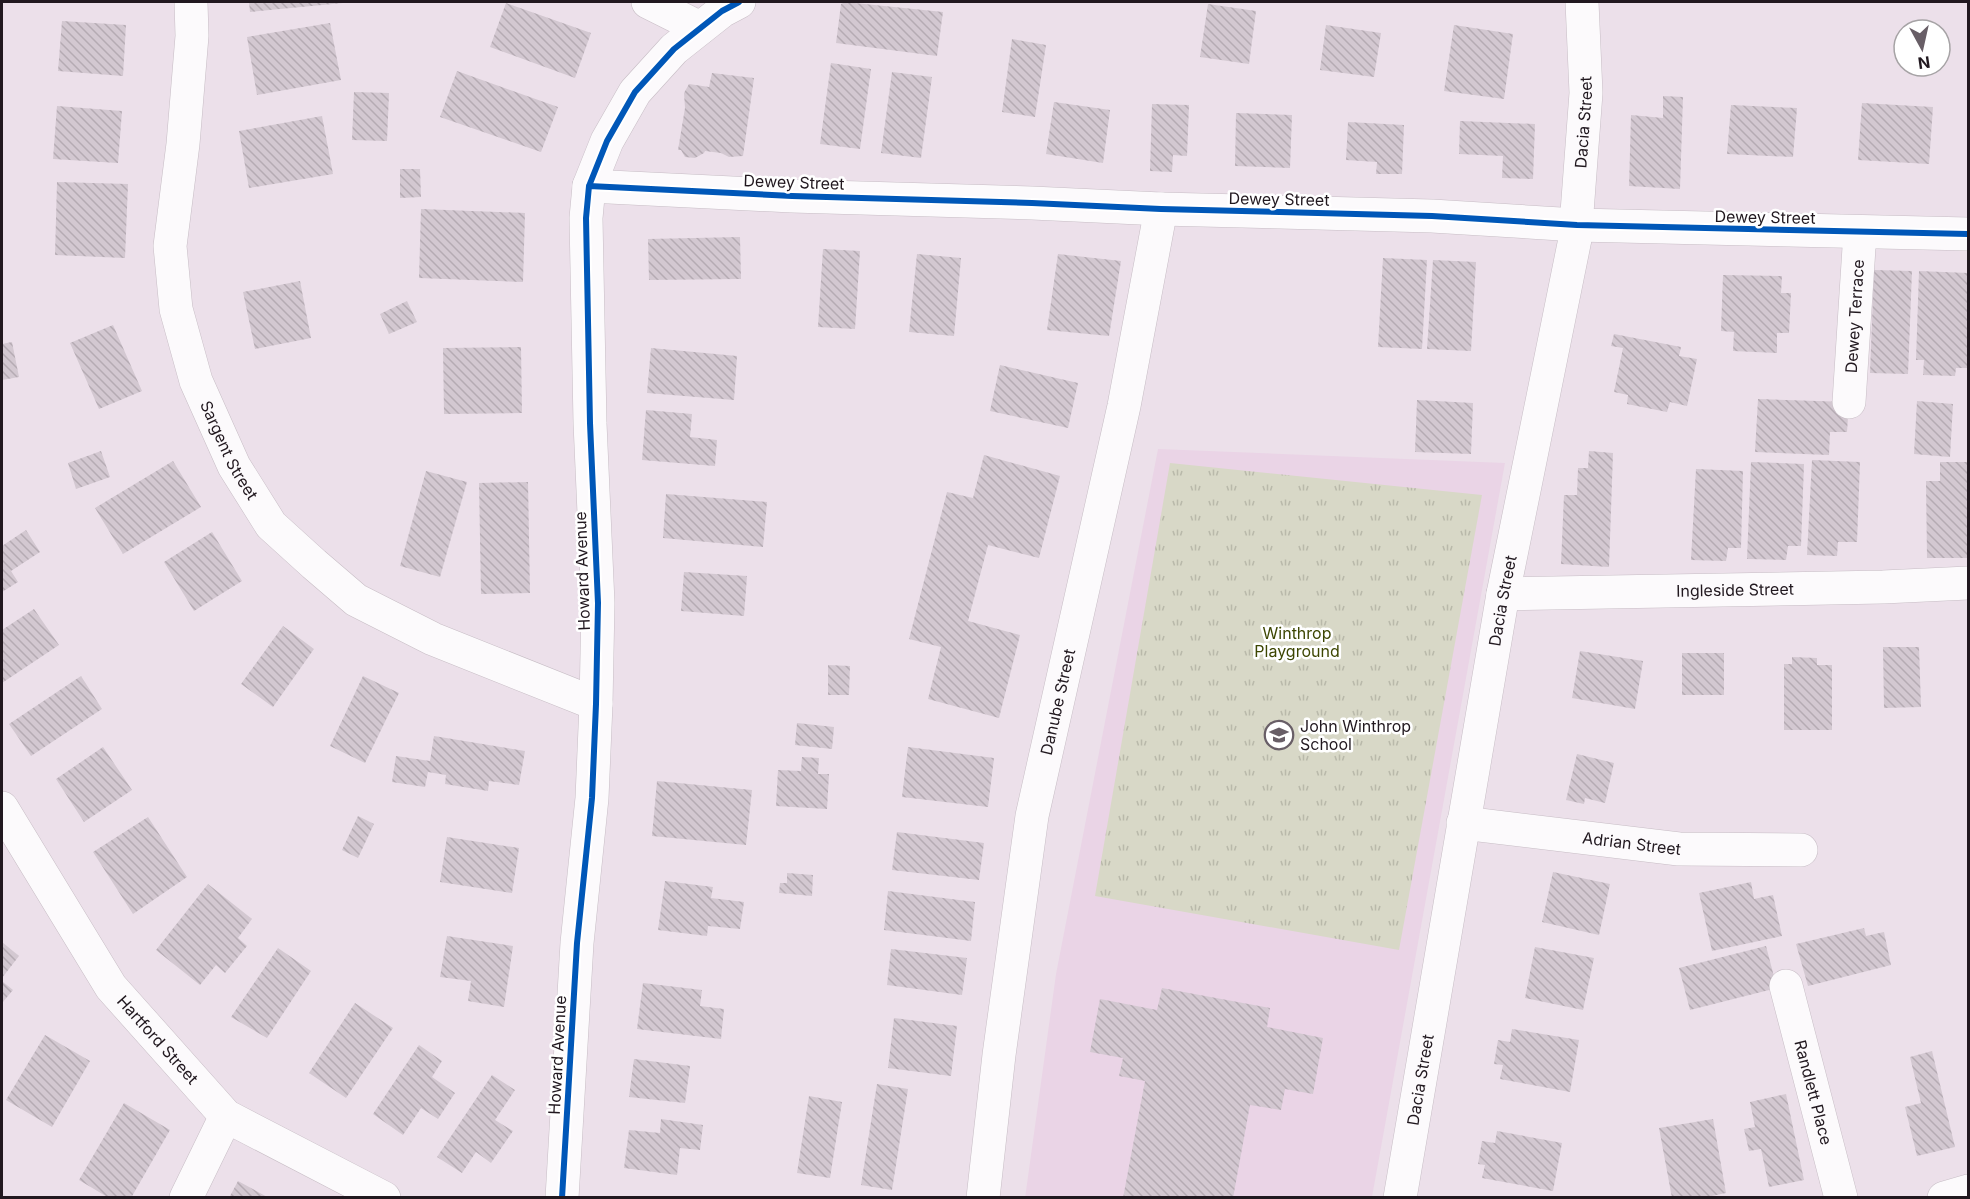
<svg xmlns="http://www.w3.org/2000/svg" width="1970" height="1199" viewBox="0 0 1970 1199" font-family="Inter,sans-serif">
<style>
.built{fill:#ead4e6}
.park{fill:url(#park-tufts)}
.building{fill:url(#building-back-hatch)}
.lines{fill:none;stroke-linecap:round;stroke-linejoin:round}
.street-casing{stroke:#c7bdc5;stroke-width:34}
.street{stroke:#fcfafc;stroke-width:33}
.cycleway-casing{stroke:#fff;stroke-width:10}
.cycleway{stroke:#0057b8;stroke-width:6}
.labels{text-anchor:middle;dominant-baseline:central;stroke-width:5;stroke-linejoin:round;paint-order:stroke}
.street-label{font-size:16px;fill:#21181f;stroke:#fff}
.park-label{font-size:16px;fill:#3d4602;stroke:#fff}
.poi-label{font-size:16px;fill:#21181f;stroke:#fff;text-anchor:start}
</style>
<defs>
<pattern id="park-tufts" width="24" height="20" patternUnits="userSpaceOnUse" patternTransform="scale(1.5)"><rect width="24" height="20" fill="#d8d8c7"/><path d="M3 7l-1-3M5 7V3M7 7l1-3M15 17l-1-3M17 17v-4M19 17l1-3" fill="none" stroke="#b9b9aa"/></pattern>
<pattern id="building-back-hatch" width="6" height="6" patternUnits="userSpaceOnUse" patternTransform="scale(1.5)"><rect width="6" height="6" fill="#d3c8d1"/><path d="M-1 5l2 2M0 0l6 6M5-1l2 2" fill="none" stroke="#b5abb3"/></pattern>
</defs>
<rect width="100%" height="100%" fill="#ece0ea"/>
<path class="built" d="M1158 449 1505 463 1372 1197 1025 1198 1056 974Z"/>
<path class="park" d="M1170 463 1482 495 1399 950 1095 896Z"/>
<path class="building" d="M249 2H342L343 3 250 12Z
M845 2 943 12 937 56 836 43 841 4Z
M506 3 591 33 575 78 490 47Z
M1208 4 1256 11 1249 64 1200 57Z
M62 21 126 25 123 76 58 71Z
M330 23 341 80 257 95 247 37Z
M1326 25 1381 33 1374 77 1320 70Z
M1454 25 1513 34 1504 99 1444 91Z
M1012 39 1046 45 1035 117 1002 112Z
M831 63 871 69 860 149 820 144Z
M457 71 558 107 541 152 440 117Z
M892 72 932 77 921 158 881 153Z
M712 73 754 78 743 156 729 157 721 153 705 151 704 153 695 158 685 157 681 150H678L685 108 684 93 689 84 709 87Z
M354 92 389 93 387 141 352 140Z
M1663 96 1683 97 1680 189 1629 186 1631 115 1663 118Z
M1054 102 1110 110 1103 163 1046 154Z
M1862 103 1933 107 1929 164 1858 160Z
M1152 104 1189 105 1187 156 1173 155 1172 172 1150 171Z
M1731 105 1797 108 1793 157 1727 154Z
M57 106 122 111 118 163 53 159Z
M1236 113 1292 115 1290 168 1235 166Z
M322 116 333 174 249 188 239 131Z
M1460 121 1535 124 1533 179 1502 178 1503 156 1459 154Z
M1348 122 1404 125 1402 174H1376L1377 162 1346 160Z
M400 169H420L421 197 400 198Z
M57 182 128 184 125 258 55 255Z
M421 209 525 213 523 282 419 278Z
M740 237 741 279 649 280 648 239Z
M823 249 860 251 855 329 818 327Z
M917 254 961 258 954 336 909 332Z
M1058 254 1121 261 1109 336 1047 330Z
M1383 258 1427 260 1422 349 1378 347Z
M1433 260 1476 262 1471 351 1427 349Z
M1874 270 1912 271 1908 374 1870 373Z
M1919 271 1968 273V368H1956L1955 376 1923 375 1924 360H1916Z
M1723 275 1782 276 1781 293H1791L1789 333H1777V353L1733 351 1734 332 1721 331Z
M300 281 311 338 255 349 243 292Z
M407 301 417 322 389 334 380 314Z
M113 325 142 391 99 409 70 343Z
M1614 334 1681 347 1679 356 1697 359 1687 406 1670 402 1667 412 1627 404 1628 395 1614 392 1623 348 1611 346Z
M12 342 19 377 2 380V344Z
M521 347 522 413 444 414 443 348Z
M651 348 737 356 734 400 647 393Z
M1000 365 1078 383 1068 428 990 411Z
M1758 399 1849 402 1847 432H1830L1829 455 1755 452Z
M1417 400 1473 403 1471 454 1415 452Z
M1917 401 1953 404 1950 457 1914 454Z
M646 410 692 414 690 437 717 440 715 466 642 460Z
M101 451 110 477 76 489 68 463Z
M1589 451 1613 453 1609 567 1561 564 1564 495H1577L1578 468H1588Z
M984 455 1060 476 1039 558 988 545 968 621 1020 635 999 718 928 699 941 647 909 639 947 492 973 498Z
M1812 460 1860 462 1857 542H1838L1837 556 1807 555Z
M173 461 201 507 123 554 95 508Z
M1751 462 1804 464 1801 546H1788L1786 560 1747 559Z
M1940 462H1968V558H1927L1926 481H1940Z
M1696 469 1743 471 1741 548H1728L1726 561 1691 560Z
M426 471 467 482 440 577 400 566Z
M528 482 530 593 481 594 479 483Z
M666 494 767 502 763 547 663 538Z
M26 530 40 552 11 571 18 582 2 592V546Z
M212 532 242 581 194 611 164 562Z
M684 572 747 576 744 616 681 611Z
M34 609 59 645 2 683V630Z
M283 626 314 649 273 707 241 684Z
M1883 647H1919L1921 707 1884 708Z
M1580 651 1643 661 1635 709 1572 698Z
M1682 653H1724V695H1682Z
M1792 657 1817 658V665H1832V730H1784V664H1792Z
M828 665 850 666 849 695H828Z
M81 676 102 709 31 756 9 724Z
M363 676 399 693 365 763 330 746Z
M797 723 834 727 832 749 795 745Z
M434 736 525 751 519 785 489 781 488 791 445 784 446 775 428 772 425 787 392 782 396 756 430 761Z
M103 747 132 790 84 822 56 779Z
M908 747 994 758 988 807 902 797Z
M1577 754 1614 763 1605 803 1585 798 1584 804 1566 800Z
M802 757 819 758 818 774H829L827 809 776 806 778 770 801 771Z
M657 781 752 790 746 845 652 836Z
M358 816 374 824 358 858 342 850Z
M148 817 187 877 133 914 93 852Z
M897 832 984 843 979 880 892 870Z
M447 837 519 848 512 893 440 882Z
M1553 872 1610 884 1599 935 1542 922Z
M787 873 813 875 812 896 779 893 780 883H787Z
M665 881 713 887 711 898 744 902 740 929 708 926 707 936 658 930Z
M1751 882 1754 899 1773 895 1782 936 1712 951 1699 893Z
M208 884 252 919 238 938 247 946 225 973 216 965 200 985 156 950Z
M888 891 975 902 971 941 884 930Z
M1864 928 1866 936 1884 932 1891 965 1808 986 1796 944Z
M447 936 513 946 504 1007 468 1001 471 981 440 977Z
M2 942 19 956 2 978Z
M1766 946 1777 988 1690 1010 1679 968Z
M1535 947 1594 958 1583 1010 1525 998Z
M278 948 311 971 267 1038 231 1017Z
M891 949 967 958 962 995 887 985Z
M2 981 13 990 2 1003Z
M643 983 702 990 700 1006 724 1009 721 1039 637 1029Z
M1162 988 1270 1008 1267 1027 1323 1038 1313 1094 1285 1089 1281 1110 1250 1105 1233 1198H1123L1145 1081 1119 1076 1123 1058 1090 1052 1100 999 1157 1010Z
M355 1003 393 1028 346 1098 309 1073Z
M894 1018 957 1026 951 1076 888 1068Z
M1512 1029 1579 1040 1570 1092 1500 1079 1503 1065 1494 1064 1498 1040 1510 1042Z
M45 1035 90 1061 52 1127 6 1100Z
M419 1045 442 1061 432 1077 455 1093 438 1119 421 1108 403 1135 373 1114Z
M1932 1051 1955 1147 1917 1156 1905 1107 1921 1103 1910 1057Z
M634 1059 690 1066 685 1103 629 1097Z
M492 1075 515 1090 495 1120 513 1131 491 1163 476 1152 462 1173 437 1157Z
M877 1084 908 1089 892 1190 861 1185Z
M1786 1094 1804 1180 1769 1187 1761 1149 1749 1151 1744 1129 1755 1127 1750 1102Z
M809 1096 842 1102 830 1178 797 1173Z
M124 1103 170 1130 131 1198H109L79 1180Z
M661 1119 703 1125 700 1150 680 1148 677 1175 624 1168 629 1130 660 1133Z
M1713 1119 1726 1193 1702 1198H1672L1659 1128Z
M1497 1131 1562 1143 1553 1191 1482 1178 1485 1165 1478 1164 1482 1141 1495 1143Z
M238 1181 269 1198H229Z"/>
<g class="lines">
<g class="street-casing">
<g id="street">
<path id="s1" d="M191 2 192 36 183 144 170 246 176 309 196 381 234 466 271 525 314 564 356 600 433 639 596 704"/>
<path d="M648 2 700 28"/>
<path d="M589 186 792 196 1032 203 1161 209 1432 216 1577 225 1968 234"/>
<path id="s2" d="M1849 402 1860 232"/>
<path id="s3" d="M1503 594 1883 587 1968 583"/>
<path id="s4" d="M2 808 111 987 226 1116 384 1198"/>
<path id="s5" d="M1463 823 1679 849 1801 850"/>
<path id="s6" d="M1786 986 1841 1198"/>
<path d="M186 1198 226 1116"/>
<path d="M562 1198 577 943 592 798 596 704 598 603 590 423 586 218 589 186 607 141 635 92 674 49 722 11 739 2"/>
<path id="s7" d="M983 1198 999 1055 1032 816 1124 406 1161 209"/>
<path id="s8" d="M1400 1198 1503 594 1575 239 1586 93 1582 2"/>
<path d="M1944 1198 1968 1191"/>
</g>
</g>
<use href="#street" class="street"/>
<g class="cycleway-casing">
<path id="cycleway" d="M589 186 792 196 1032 203 1161 209 1432 216 1577 225 1968 234
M562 1198 577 943 592 798 596 704 598 603 590 423 586 218 589 186 607 141 635 92 674 49 722 11 739 2"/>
</g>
<use href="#cycleway" class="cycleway"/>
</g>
<defs>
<g id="school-ring" transform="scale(1.5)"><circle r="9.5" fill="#fff" stroke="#685e66" stroke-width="1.5"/><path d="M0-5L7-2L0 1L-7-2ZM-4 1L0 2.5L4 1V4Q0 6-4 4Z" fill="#685e66"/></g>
</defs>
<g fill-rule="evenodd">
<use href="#school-ring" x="1279" y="735"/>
</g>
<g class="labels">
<g class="street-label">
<text stroke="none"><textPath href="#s8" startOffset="1092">Dacia Street</textPath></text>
<text transform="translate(794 182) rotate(2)">Dewey Street</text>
<text transform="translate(1279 199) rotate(1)">Dewey Street</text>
<text transform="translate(1765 217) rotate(1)">Dewey Street</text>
<text stroke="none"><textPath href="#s2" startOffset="86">Dewey Terrace</textPath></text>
<text stroke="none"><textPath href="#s1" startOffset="460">Sargent Street</textPath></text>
<text transform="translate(582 571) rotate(-92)">Howard Avenue</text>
<text stroke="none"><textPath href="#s3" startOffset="232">Ingleside Street</textPath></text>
<text stroke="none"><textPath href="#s8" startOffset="606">Dacia Street</textPath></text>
<text stroke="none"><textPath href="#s7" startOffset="502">Danube Street</textPath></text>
<text stroke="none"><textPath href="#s5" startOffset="170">Adrian Street</textPath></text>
<text stroke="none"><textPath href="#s4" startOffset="280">Hartford Street</textPath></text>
<text transform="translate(557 1055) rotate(-87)">Howard Avenue</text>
<text stroke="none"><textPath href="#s8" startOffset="120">Dacia Street</textPath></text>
<text stroke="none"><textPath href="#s6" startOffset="110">Randlett Place</textPath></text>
</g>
<g class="park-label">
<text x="1297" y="633">Winthrop<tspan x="1297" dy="18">Playground</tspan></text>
</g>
<g class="poi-label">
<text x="1300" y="726">John Winthrop<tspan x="1300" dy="18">School</tspan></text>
</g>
</g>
<rect width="1970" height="1199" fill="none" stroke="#21181f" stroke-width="6"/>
<g transform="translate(1922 48) rotate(172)"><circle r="28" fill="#ffffff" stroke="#a6a3a5" stroke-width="1.5"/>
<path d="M0-4.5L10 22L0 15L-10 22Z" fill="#685e66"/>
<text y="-9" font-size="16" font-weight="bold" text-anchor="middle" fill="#21181f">N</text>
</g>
</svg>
